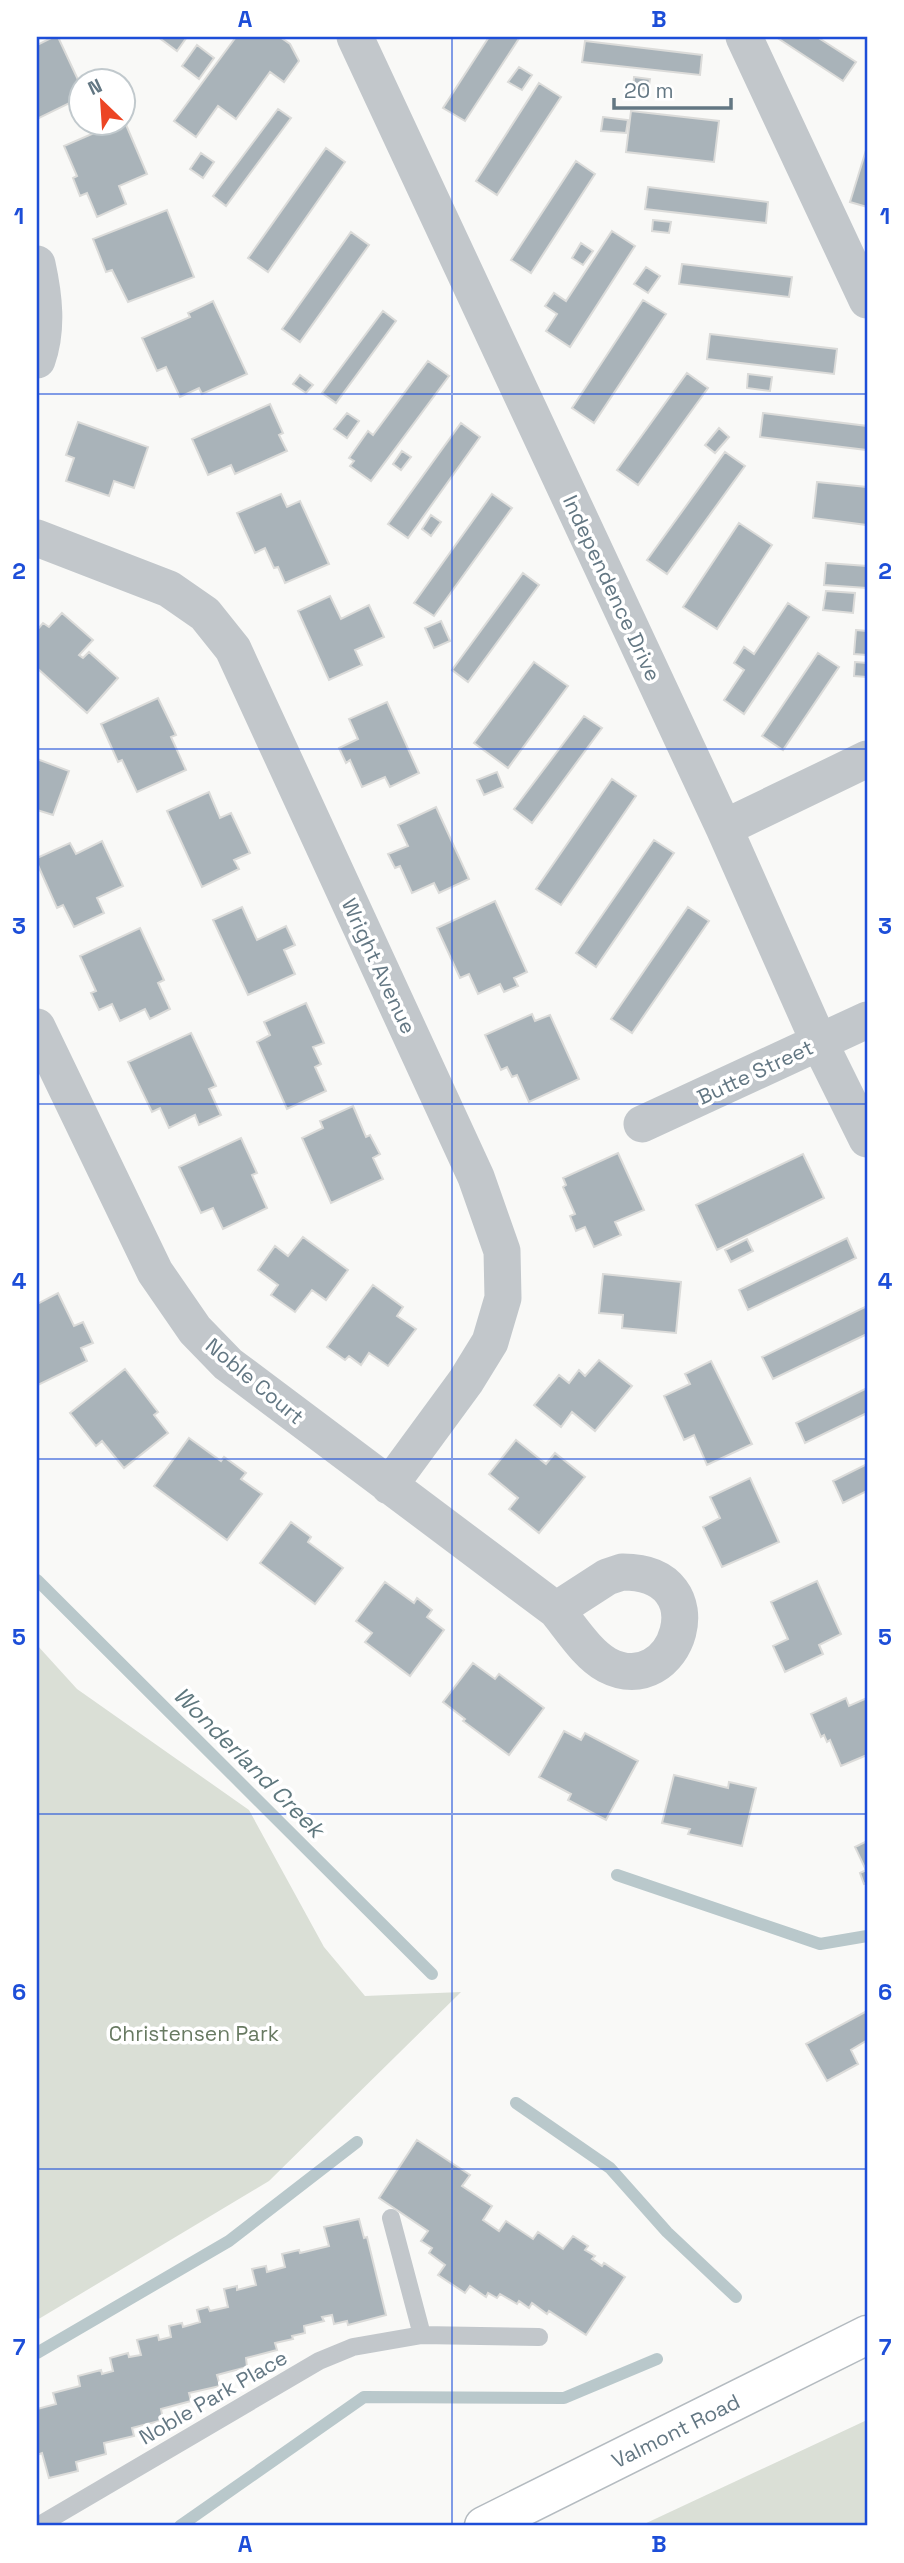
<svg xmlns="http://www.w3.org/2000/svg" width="904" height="2563" viewBox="0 0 904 2563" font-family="'Space Grotesk',sans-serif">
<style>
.green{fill:#dadfd6}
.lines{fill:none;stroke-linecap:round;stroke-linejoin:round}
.stream{stroke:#b9c8cb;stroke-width:12}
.building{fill:#a9b3b9;stroke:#dbdbd9;stroke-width:2}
.secondary-casing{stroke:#b4bbc0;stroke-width:41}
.lane{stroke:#c2c7cb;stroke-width:18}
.street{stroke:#c2c7cb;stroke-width:37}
.secondary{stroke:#fff;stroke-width:38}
.grid{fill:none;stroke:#1d4ed8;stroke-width:2;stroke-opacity:0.55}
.labels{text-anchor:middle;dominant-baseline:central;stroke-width:7;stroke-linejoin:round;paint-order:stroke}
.street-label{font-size:21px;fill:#637783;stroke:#fff}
.park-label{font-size:21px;fill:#687a62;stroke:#fff}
.water-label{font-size:23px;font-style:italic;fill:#5e777d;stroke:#fff}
.neatline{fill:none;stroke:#1d4ed8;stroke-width:2.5}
.grid-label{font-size:23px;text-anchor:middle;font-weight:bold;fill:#1d4ed8}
</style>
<rect width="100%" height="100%" fill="#f9f9f7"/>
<path class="green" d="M37 1645 77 1689 249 1810 324 1947 365 1996 461 1992 269 2181 37 2320Z
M867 2420V2526H639H640Z"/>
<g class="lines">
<path class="stream" d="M37 1580 432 1974
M617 1875 820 1944 867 1936
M516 2103 610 2168 667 2232 736 2297
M37 2353 229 2241 357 2142
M180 2526 364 2397 564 2398 657 2359"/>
</g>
<path class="building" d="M53 37H58L80 84V98L37 119V45Z
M158 37H187L177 51Z
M236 37H280L290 44 299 61 284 82 270 72 236 119 218 106 196 137 174 121Z
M489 37H520L465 121 443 108Z
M776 37H817L856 62 843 81Z
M585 41 702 55 700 75 582 62Z
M197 45 214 58 199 79 182 66Z
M519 67 532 75 522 90 508 82Z
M634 77 650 79 648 91 633 89Z
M539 83 561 97 497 195 476 181Z
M278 109 291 118 226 206 213 196Z
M631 111 719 121 714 162 626 152Z
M603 117 628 120 626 133 601 131Z
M124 120 147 174 119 186 126 204 97 217 87 193 80 196 73 178 77 176 64 146Z
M867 147V207L850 202Z
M326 148 345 162 268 272 248 258Z
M201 153 214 162 203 178 190 169Z
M576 161 595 174 531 273 511 260Z
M648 187 768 202 766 223 645 209Z
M167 210 194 277 128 302 112 270 106 272 93 239Z
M653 220 671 222 669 233 652 231Z
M612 231 635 246 570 347 546 331 557 314 545 306 554 293 566 301Z
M351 232 369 245 300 342 282 329Z
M581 243 593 251 583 265 572 258Z
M682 264 792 277 789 297 679 284Z
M646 267 660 276 648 293 634 284Z
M643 300 666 314 594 423 572 408Z
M213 301 247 374 202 394 199 388 180 397 166 367 157 371 142 338 190 317 188 313Z
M383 311 396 321 336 403 322 393Z
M710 334 837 349 834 374 707 359Z
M428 361 449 376 371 481 350 466 354 461 349 458 368 431 373 435Z
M687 373 708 388 638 485 617 470Z
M748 374 772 377 770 391 747 388Z
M300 375 313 385 306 393 293 384Z
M270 404 283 433 279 435 287 451 235 474 231 465 208 475 192 439Z
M347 413 359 421 347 438 334 429Z
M763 413 867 426V450L760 437Z
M78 422 148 447 134 488 114 481 109 496 66 481 74 458 66 455Z
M461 423 480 437 408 538 388 524Z
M719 428 729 437 715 453 705 445Z
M402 451 411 457 401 470 393 464Z
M725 452 745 466 667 574 647 560Z
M817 482 867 487V525L813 518Z
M281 494 287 507 300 501 329 564 285 583 278 567 274 568 265 548 255 553 237 513Z
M492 494 512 508 434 616 414 603Z
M431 515 441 522 431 536 422 529Z
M739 523 772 545 717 629 683 607Z
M826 563 867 566V588L824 585Z
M523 573 539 585 468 682 452 670Z
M826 591 855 593 853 613 823 610Z
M330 596 341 619 369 605 384 637 355 650 362 665 329 680 298 611Z
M788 603 809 617 744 714 724 700 744 670 734 663 744 647 754 654Z
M62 613 93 640 79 655 83 658 89 652 118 678 87 713 37 668V630L43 623 49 627Z
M441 621 450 641 434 648 425 628Z
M856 630 867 631V655L854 654Z
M818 653 839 667 783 750 762 736Z
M534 662 568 686 508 768 474 743Z
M855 662 867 663V677L854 676Z
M158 698 176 735 171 737 186 770 137 792 122 760 118 762 101 724Z
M387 702 419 773 390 787 385 777 362 787 350 760 346 763 339 748 358 739 349 719Z
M584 716 602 728 532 823 514 809Z
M37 759 69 771 53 815 37 810Z
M497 772 503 787 484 795 477 780Z
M612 779 636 796 561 905 536 889Z
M209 792 220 818 231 813 250 853 234 860 239 869 202 887 167 811Z
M436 807 469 879 439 893 434 883 412 893 400 866 395 868 388 854 408 846 398 825Z
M654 840 674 853 596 967 576 953Z
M102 841 123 886 97 898 104 913 74 927 63 905 57 908 37 863V858L70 843 76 854Z
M495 901 527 972 514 978 518 986 504 992 500 984 478 994 469 974 460 978 437 928Z
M242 907 257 940 286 926 295 945 284 950 295 974 248 995 213 920Z
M688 907 709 921 632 1033 611 1019Z
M140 928 164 980 158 983 170 1009 150 1019 145 1009 120 1021 112 1004 99 1010 91 993 96 991 80 956Z
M306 1003 324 1043 313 1047 321 1064 315 1067 326 1091 287 1109 257 1042 270 1035 264 1022Z
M532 1014 535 1021 550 1015 579 1079 529 1102 517 1075 512 1077 507 1067 501 1070 485 1035Z
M191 1033 216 1086 209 1089 221 1115 199 1125 195 1115 169 1128 160 1108 152 1112 128 1062Z
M353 1106 366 1137 370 1135 380 1154 373 1158 383 1179 331 1203 302 1138 323 1128 320 1121Z
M241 1138 257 1173 252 1175 267 1208 223 1229 213 1208 201 1213 179 1167Z
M618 1153 644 1210 615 1222 621 1235 594 1247 585 1227 576 1231 570 1216 575 1214 563 1187 566 1185 563 1178Z
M803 1154 824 1198 717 1250 696 1205Z
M303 1237 348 1270 326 1300 312 1290 295 1312 271 1295 278 1285 258 1270 275 1246 288 1256Z
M847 1238 856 1258 748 1310 739 1290Z
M747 1239 753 1251 731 1262 725 1250Z
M603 1274 681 1282 676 1333 622 1328 623 1315 599 1313Z
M373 1285 403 1307 397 1316 416 1329 388 1366 369 1353 361 1365 349 1356 345 1360 327 1347Z
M58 1293 74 1326 83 1322 93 1343 81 1348 87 1361 38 1385 37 1304Z
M867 1306V1334L773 1379 762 1357Z
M599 1360 632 1386 595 1431 572 1412 561 1427 534 1405 559 1375 569 1383 579 1370 585 1376Z
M711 1361 752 1444 707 1465 694 1435 684 1440 664 1396 690 1384 685 1374Z
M125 1369 158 1412 154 1415 168 1433 124 1468 102 1441 96 1446 70 1413Z
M867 1388V1413L805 1443 796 1423Z
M189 1438 221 1461 224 1457 246 1473 241 1479 262 1494 227 1540 154 1486Z
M516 1440 546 1464 555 1453 585 1477 539 1533 509 1509 518 1498 489 1474Z
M867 1464V1491L843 1503 833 1481Z
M750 1478 779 1542 722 1567 703 1527 720 1518 710 1497Z
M291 1522 311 1537 308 1542 343 1568 315 1604 260 1563Z
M817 1581 841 1634 819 1645 823 1654 785 1672 773 1646 788 1639 771 1602Z
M385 1582 414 1603 417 1598 432 1610 427 1617 444 1630 410 1676 365 1642 372 1633 356 1621Z
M473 1663 495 1679 499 1674 544 1708 509 1755 463 1721 465 1719 443 1702Z
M846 1698 849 1706 867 1698V1755L841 1766 830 1740 827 1742 824 1735 821 1737 811 1714Z
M564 1731 581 1740 585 1733 638 1761 606 1820 568 1800 571 1794 539 1777Z
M674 1775 728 1788 729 1782 756 1788 742 1846 688 1834 690 1829 662 1823Z
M867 1841V1883L864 1884 860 1873 866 1870 855 1847Z
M867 2011V2043L866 2041 851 2050 858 2064 827 2081 806 2044Z
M417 2140 470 2175 462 2186 492 2206 483 2220 499 2231 506 2221 533 2239 538 2232 563 2249 573 2236 588 2246 585 2250 595 2256 592 2259 602 2266 604 2263 625 2277 586 2335 549 2311 547 2314 532 2303 529 2308 519 2301 517 2304 500 2294 497 2298 488 2293 486 2297 470 2286 465 2293 438 2275 445 2265 429 2253 432 2248 421 2241 428 2231 379 2198Z
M359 2219 364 2238 367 2237 386 2315 348 2325 347 2321 334 2324 332 2315 322 2317 324 2321 304 2326 305 2333 292 2336 293 2339 275 2343 277 2350 246 2358 247 2367 217 2375 220 2386 189 2393 191 2401 161 2409 163 2420 132 2428 134 2436 104 2443 106 2454 76 2462 78 2471 49 2478 42 2453 37 2455V2409L56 2404 53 2393 80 2386 78 2376 101 2370 102 2374 113 2371 110 2358 128 2353 129 2357 141 2355 137 2340 158 2335 159 2340 171 2337 169 2326 182 2323 183 2327 200 2322 197 2310 208 2307 210 2311 228 2307 224 2289 237 2286V2290L256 2285 252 2269 266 2266 267 2272 285 2267 282 2254 299 2250 300 2253 329 2246 324 2227Z"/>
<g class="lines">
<g class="secondary-casing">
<g id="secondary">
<path id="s1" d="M484 2526 867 2335"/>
</g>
</g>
<path class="lane" d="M391 2218 422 2335
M38 2526 319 2361 353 2347 422 2335 539 2337"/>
<path class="street" d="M355 37 724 828 819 1042 867 1139
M744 37 867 300
M37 264C44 296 48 329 37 360
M37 538 169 589 205 614 233 649 476 1177 502 1251 503 1298 490 1342 466 1381 389 1486
M724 828 867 759
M37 1027 155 1272 195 1330 228 1364 556 1610
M642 1124 867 1020
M622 1572C721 1571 677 1702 607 1665 587 1654 571 1628 556 1610L607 1577Z"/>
<use href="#secondary" class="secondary"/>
</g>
<path class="grid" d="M452 37V2526M37 394H867M37 749H867M37 1104H867M37 1459H867M37 1814H867M37 2169H867"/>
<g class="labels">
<g class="street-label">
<text transform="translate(612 588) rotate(65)">Independence Drive</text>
<text transform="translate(379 966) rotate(65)">Wright Avenue</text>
<text transform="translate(755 1072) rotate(-25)">Butte Street</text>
<text transform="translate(255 1381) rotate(40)">Noble Court</text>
<text transform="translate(213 2397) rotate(-30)">Noble Park Place</text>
<text stroke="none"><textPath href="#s1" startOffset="214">Valmont Road</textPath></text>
</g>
<g class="park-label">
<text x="194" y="2033">Christensen Park</text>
</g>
<g class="water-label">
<text transform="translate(249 1762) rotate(45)">Wonderland Creek</text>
</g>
</g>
<rect width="904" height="2563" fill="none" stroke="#ffffff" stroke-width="77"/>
<g transform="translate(102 102) rotate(335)"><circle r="33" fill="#ffffff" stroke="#c1c9cd" stroke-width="2"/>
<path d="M0-5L12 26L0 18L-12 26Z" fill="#ec4524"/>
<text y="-10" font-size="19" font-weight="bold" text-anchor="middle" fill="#637783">N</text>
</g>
<path d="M614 98v10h117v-10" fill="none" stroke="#637783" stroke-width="3.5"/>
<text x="624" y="98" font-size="21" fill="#637783" stroke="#ffffff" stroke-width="5" paint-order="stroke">20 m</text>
<rect x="38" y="38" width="828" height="2486" class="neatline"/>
<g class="grid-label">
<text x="245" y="27">A</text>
<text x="659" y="27">B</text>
<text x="19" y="224">1</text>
<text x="885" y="224">1</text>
<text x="19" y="579">2</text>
<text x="885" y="579">2</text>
<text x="19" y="934">3</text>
<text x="885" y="934">3</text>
<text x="19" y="1289">4</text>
<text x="885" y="1289">4</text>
<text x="19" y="1645">5</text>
<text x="885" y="1645">5</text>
<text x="19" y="2000">6</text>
<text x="885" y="2000">6</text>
<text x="19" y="2355">7</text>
<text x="885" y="2355">7</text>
<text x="245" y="2552">A</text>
<text x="659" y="2552">B</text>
</g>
</svg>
